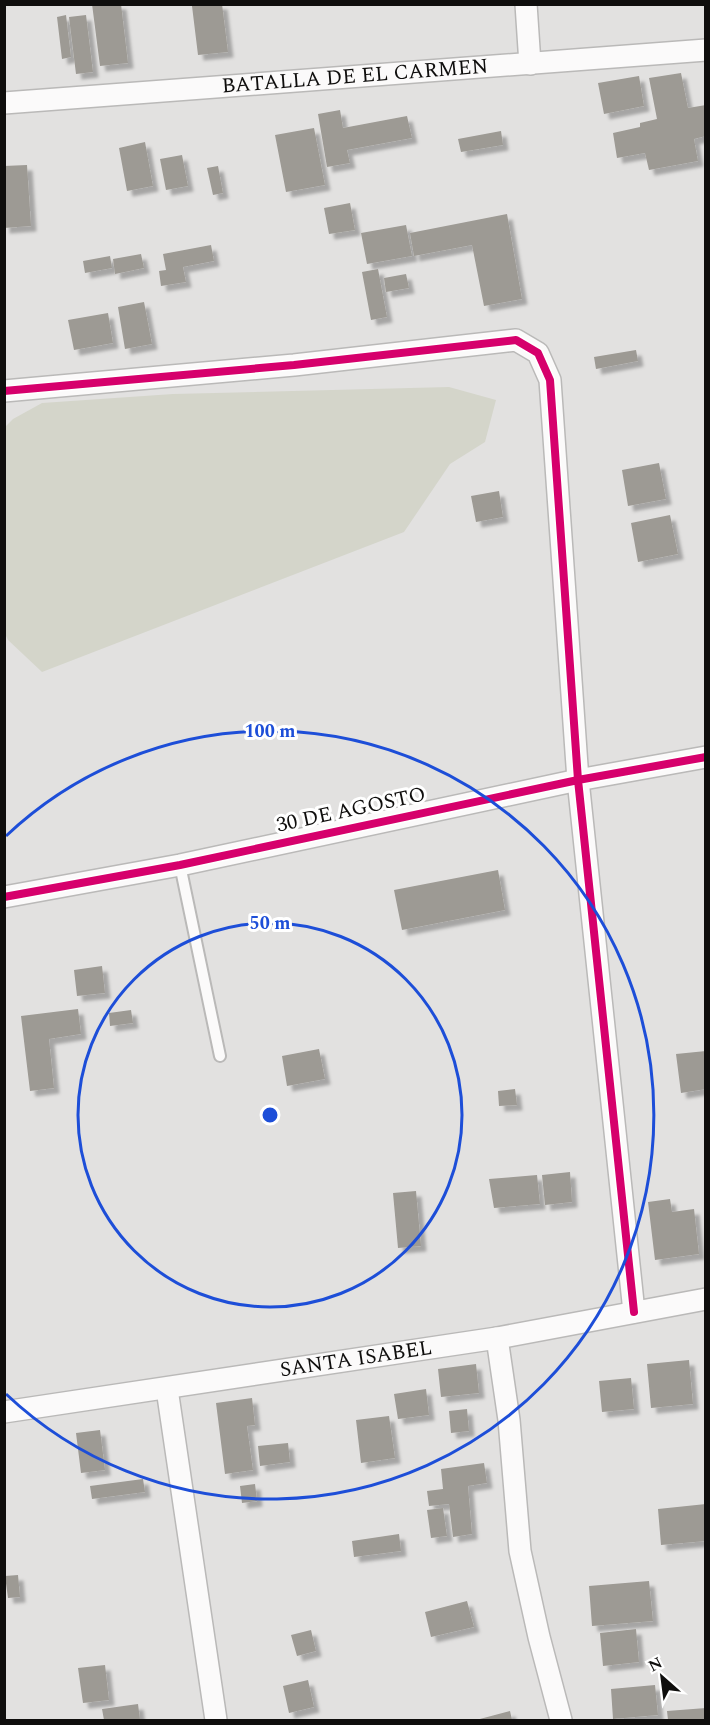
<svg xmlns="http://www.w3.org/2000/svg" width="710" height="1725" viewBox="0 0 710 1725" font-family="Spectral,serif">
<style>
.green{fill:#d4d5ca}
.building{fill:#9d9a94;filter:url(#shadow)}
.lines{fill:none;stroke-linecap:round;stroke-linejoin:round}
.lane-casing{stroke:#bab9b8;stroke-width:14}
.street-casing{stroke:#bab9b8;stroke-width:24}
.lane{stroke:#fbfafa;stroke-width:10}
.street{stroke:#fbfafa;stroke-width:21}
.cycleway-casing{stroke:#fff;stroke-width:11}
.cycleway{stroke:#d6006c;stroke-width:8}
.ring{fill:none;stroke:#1d4ed8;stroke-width:3}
.labels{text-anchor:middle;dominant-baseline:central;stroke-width:6;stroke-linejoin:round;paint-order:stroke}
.street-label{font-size:21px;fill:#0f0e0d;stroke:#fff}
.centre{fill:#1d4ed8;stroke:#fff;stroke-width:3}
.ring-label{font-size:18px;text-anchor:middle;font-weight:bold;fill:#1d4ed8;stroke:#fff;stroke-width:6;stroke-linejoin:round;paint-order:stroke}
</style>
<defs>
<filter id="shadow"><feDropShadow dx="5.5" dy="5.5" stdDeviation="1.5" flood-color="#0004"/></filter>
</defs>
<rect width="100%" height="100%" fill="#e2e1e0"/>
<path class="green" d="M449 387 496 400 485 442 450 464 404 532 42 672 8 640 4 632V428L13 419 42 403 173 394Z"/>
<path class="building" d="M92 4H121L128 63 100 66Z
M204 4H222L228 52 198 55 192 6Z
M66 15 71 57 62 59 57 17Z
M86 15 93 72 76 74 69 17Z
M681 73 688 108 706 105V136L694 139 698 161 649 170 645 153 617 158 613 133 640 127V123L657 119 649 78Z
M639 76 644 106 604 114 598 83Z
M340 110 343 128 407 116 412 138 347 150 350 163 327 167 318 114Z
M314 128 325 185 286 192 275 135Z
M501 131 503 145 461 152 458 139Z
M145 142 153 186 127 191 119 148Z
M182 155 188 186 166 190 160 159Z
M27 165 31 226 4 228V166Z
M218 166 223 193 213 195 207 168Z
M350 203 355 230 329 234 324 208Z
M507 214 522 299 484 306 472 245 414 256 410 233Z
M406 225 412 256 367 264 361 233Z
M211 245 214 261 183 267 186 282 161 286 159 271 166 270 163 254Z
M141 254 144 268 115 274 113 259Z
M110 256 112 268 85 273 83 261Z
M378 269 387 317 371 320 362 272Z
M406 274 409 288 386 292 384 278Z
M144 302 152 344 125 349 118 307Z
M108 313 113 343 74 350 68 320Z
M636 350 638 361 596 369 594 357Z
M659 463 666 499 628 506 622 470Z
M499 491 503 517 476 522 471 496Z
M670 515 678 554 638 562 631 523Z
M498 870 505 910 402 930 394 890Z
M102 966 105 993 77 996 74 970Z
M78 1009 81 1034 49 1039 54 1088 30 1091 21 1016Z
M131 1010 133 1023 110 1026 109 1013Z
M319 1049 325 1079 287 1086 282 1056Z
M706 1051V1089L681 1093 676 1054Z
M515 1089 517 1105 499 1106 498 1091Z
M570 1172 572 1202 545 1205 542 1175Z
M537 1175 540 1204 494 1208 489 1179Z
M416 1191 421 1246 398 1248 393 1193Z
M670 1199 672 1212 694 1209 699 1254 655 1260 648 1202Z
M689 1360 693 1404 651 1408 647 1364Z
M476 1364 479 1393 441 1397 438 1369Z
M631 1378 634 1409 602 1412 599 1381Z
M426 1389 429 1415 398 1419 394 1394Z
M252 1398 255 1425 247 1426 253 1470 225 1474 216 1403Z
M467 1409 469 1431 451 1433 449 1411Z
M389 1416 395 1458 361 1463 356 1420Z
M100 1430 105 1470 81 1473 76 1433Z
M288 1443 290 1462 260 1466 258 1446Z
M484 1463 487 1483 468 1486 472 1534 453 1537 449 1504 429 1506 427 1491 443 1489 441 1469Z
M143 1479 145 1492 92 1499 90 1486Z
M255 1484 257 1501 242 1503 240 1486Z
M706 1504V1541L661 1545 658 1509Z
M443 1508 447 1536 431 1538 427 1510Z
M399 1534 401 1551 354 1557 352 1541Z
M18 1575 20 1597 8 1598 5 1576Z
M649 1581 653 1621 592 1626 589 1586Z
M467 1601 474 1627 431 1637 425 1612Z
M636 1629 639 1662 603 1666 600 1633Z
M311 1630 316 1651 297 1656 291 1635Z
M105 1665 109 1700 83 1703 78 1668Z
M308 1680 314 1707 289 1713 283 1686Z
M655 1685 658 1715 613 1719 611 1689Z
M138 1704 140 1720H104L102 1709Z
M706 1708V1720H668L667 1711Z
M510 1711 512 1720H476Z"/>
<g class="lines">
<g class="lane-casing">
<path id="lane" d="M180 865 220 1056"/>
</g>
<g class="street-casing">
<g id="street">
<path d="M526 4 530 64"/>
<path id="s1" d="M4 103 706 50"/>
<path d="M4 391 294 365 516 340 538 353 550 380 578 780 634 1312"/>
<path d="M4 897 180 865 578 780 706 757"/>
<path d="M497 1338 509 1420 520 1551 539 1637 561 1720"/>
<path d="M167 1389 216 1720"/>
<path id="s2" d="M4 1412 497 1338 706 1299"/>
</g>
</g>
<use href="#lane" class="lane"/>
<use href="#street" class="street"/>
<g class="cycleway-casing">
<path id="cycleway" d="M4 391 294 365 516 340 538 353 550 380 578 780 634 1312
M4 897 180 865 578 780 706 757"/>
</g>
<use href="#cycleway" class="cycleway"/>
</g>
<g class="ring">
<circle cx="270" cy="1115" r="192"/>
<path d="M6 836A384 384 0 1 1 6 1394"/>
</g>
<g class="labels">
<g class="street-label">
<text stroke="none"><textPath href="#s1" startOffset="352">BATALLA DE EL CARMEN</textPath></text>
<text transform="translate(351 810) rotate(-12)">30 DE AGOSTO</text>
<text stroke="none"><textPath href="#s2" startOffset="356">SANTA ISABEL</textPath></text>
</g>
</g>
<circle cx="270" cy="1115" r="9" class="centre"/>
<g class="ring-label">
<text x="270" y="737">100 m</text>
<text x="270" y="929">50 m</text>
</g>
<rect width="710" height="1725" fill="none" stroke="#0f0e0d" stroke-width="12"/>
<g transform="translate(662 1677) rotate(332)" stroke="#ffffff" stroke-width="4.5" paint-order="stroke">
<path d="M0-4.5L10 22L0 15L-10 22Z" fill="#0f0e0d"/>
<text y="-9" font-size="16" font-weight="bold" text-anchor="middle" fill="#0f0e0d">N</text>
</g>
</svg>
